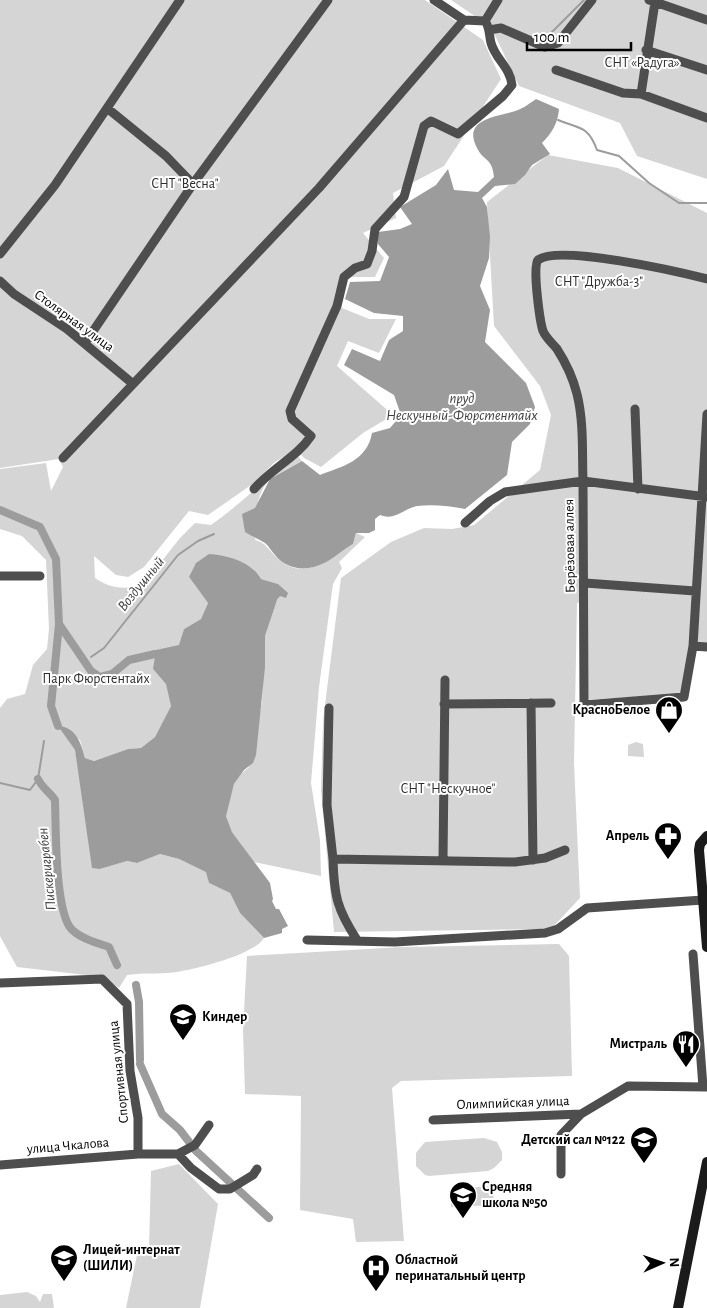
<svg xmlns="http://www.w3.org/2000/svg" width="707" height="1308" viewBox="0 0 707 1308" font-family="'Alegreya Sans',sans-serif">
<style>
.green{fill:#d5d5d5}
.water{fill:#9c9c9c}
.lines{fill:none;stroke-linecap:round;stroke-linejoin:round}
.stream{stroke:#9c9c9c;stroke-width:2}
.canal{stroke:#9c9c9c;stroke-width:8}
.street{stroke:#4e4e4e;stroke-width:9}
.secondary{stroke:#1b1b1b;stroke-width:10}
.labels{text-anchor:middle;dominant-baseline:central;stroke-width:4;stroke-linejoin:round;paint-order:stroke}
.park-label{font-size:14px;fill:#2c2c2c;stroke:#fff}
.street-label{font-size:14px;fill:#000;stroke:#fff}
.poi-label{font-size:14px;font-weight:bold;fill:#000;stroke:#fff;text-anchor:end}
.water-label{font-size:15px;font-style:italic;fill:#3d3d3d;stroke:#fff}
</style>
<rect width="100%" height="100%" fill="#fff"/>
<path class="green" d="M0 0H425L483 40 501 79 444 166 393 193 396 218 363 233 384 258 375 277H344L337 306 369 319H396L379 353 348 341 337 366 393 415 363 433 321 467 304 458 296 449 275 462 251 485 208 515 189 511 144 567 128 577 116 575 94 556 95 578C111 589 123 589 142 586L180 538 195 523 211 525C241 504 267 477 297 455L302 461C292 467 281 472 272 478 255 490 255 522 255 540 266 543 268 549 276 557 305 584 327 558 353 544L356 533 365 537 339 562 342 568 333 584 319 687 311 783 320 840 321 876 254 862 232 832 226 816V809L234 784 241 774 249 767 262 702 265 636 275 604 283 590 278 584 261 579 258 574 251 568 189 577 208 603 201 619 184 629 180 645 169 648 153 669 167 684 171 706 155 737 141 748 128 749 94 761 85 758 80 740 59 726 75 750 100 869 127 861 137 863 160 854 179 859 207 872 209 883 230 893 240 913 264 938C255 954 200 968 182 971 163 975 145 972 127 975L119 988 103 977 17 967 0 936V708L7 699 25 694 33 665 47 649 49 629 46 560 22 536 0 529V469L46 463 51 491 63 467 59 459 0 468Z
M451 0H707V179L637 156 620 123 519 86 491 27Z
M548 155 618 168 707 213V647L689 646 683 694 584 700V601L577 603 574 763 580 898 551 929 334 932 321 790 323 721 341 578 391 542 424 528 452 529 474 525 540 470 551 415 540 386 494 326 487 202Z
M636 742 643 744 644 757 628 756V745Z
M559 944 569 956 572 1076 401 1081 392 1088 404 1241 356 1242 353 1219 300 1210 301 1096 245 1094 243 1030 247 956 403 947Z
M484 1138 497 1142 502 1152V1160L494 1168 488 1171 429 1176 425 1175 416 1166V1153L425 1142Z
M179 1164 218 1204 200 1308H126L138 1250 149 1248 151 1171Z
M493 1186 494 1205 451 1207 450 1189Z
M27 1292 36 1296 40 1302 43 1294H52L54 1308H0V1295Z"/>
<path class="water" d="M536 99 559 109C558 123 552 133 542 143L550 154 532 165 525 175 515 184 495 186 482 198 487 207 490 237 489 258 480 286 490 310 485 342 526 383 535 407 530 424 512 442 507 475 465 509C450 506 432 504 417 506 403 509 395 521 380 515L375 519V530L369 533H356L353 544C343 549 332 560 324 563 307 572 287 570 275 555 271 551 269 546 265 543 259 539 251 536 245 532L242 514 255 508 270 479 302 461 320 475C343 466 367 461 372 433L390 428 401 415 394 395 344 365 352 349 380 361 389 340 403 331V316L374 313 345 299 350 282 380 281 389 257 378 244V232L400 229 412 224 400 207 436 185 448 169 454 190 478 192 494 177C492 157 484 162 477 148 462 120 495 117 512 112 521 110 529 104 536 99Z
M209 554C227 555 252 562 261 579L278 584 288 593 286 598 280 596 277 600 265 636V667L256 755 253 763 244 770 234 784 226 816 232 832 270 883 273 899 272 901 276 909H279L288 926 282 929V933L264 938 240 913 230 893 209 883 206 872 179 859 160 854 137 863 127 861 100 869 92 868 75 750 58 726C76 727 81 743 85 758L94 761 128 749 141 748 155 737 171 706 166 684 153 669 156 650 179 645 184 629 201 619 208 603 189 577 196 563Z"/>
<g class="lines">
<path class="stream" d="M548 36 584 0
M558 120C579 129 588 125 597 150L619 156 649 183 679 203H707
M91 657 104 648 178 555 198 541 214 534
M0 783 30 790 38 779 44 741"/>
<path class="canal" d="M0 510 40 527 56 559 59 624 51 706 58 726
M59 624 91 671 100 677 112 674 129 660 155 654
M38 779C42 788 50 792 55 800 56 829 55 902 69 926 76 937 96 943 109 947L117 965
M136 985 139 1002 140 1060
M140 1064 162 1114 180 1130 196 1151 269 1218"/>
<path class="street" d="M434 0 464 20
M655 2 707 20
M485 21 498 0
M489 30 501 28 545 47 558 43 592 0
M646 50 707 70
M556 70 623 93 641 94 707 118
M641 94 655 2 649 0
M107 108 166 156 193 184
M0 254 55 185 180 0
M0 281 14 294 67 329 132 383
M85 343 193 184 328 0
M635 409 638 489
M707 414 693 646 707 647
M63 458 319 188 464 20 485 21C490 28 489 35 491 43 496 60 510 67 512 85L503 96 458 134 431 121 424 126 404 197 375 229 372 251 367 264 355 268 344 277 337 306 290 411 292 419 311 436C297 457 272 468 254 489
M465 523 490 501 505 492 583 481C582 453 584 422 577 394 573 378 566 363 557 349 552 343 546 338 543 331 540 322 532 265 538 260 558 244 680 272 707 279
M0 576H40
M585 583 695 591
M693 646 684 697 584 705 583 481 707 497
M531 703 533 860
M444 704 551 703
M329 708 327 805 333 859 515 862 545 858 565 850
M333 859C334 896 337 909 357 940
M443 860 445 680
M307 940 395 942 545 933 558 929 587 908 703 900
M693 954 703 1087
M0 983 102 979 127 1004 130 1071 138 1118V1154
M433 1120 581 1114 628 1086 707 1087
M178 1154 191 1168 219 1189H230L253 1175 257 1169
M0 1165 138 1154H178L195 1145 209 1125
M561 1174V1135L581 1114"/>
<path class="secondary" d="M707 836 700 844 699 850 707 947
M678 1308 707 1162"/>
</g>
<defs>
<g id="shop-pin" transform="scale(1.4375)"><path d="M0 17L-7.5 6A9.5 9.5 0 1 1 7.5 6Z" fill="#000" stroke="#fff"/><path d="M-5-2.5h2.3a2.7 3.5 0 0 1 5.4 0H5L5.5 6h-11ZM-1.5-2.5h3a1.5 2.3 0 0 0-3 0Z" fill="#fff"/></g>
<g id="pharmacy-pin" transform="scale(1.4375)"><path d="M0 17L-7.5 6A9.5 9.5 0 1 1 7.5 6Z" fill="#000" stroke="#fff"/><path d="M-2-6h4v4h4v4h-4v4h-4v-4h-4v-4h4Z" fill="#fff"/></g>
<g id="school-pin" transform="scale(1.4375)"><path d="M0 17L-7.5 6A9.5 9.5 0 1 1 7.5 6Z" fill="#000" stroke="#fff"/><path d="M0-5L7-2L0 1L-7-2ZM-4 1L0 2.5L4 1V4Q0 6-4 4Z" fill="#fff"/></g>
<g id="restaurant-pin" transform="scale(1.4375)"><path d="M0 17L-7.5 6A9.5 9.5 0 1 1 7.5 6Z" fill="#000" stroke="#fff"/><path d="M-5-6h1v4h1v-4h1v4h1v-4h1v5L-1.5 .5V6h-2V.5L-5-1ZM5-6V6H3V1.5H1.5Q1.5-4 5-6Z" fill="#fff"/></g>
<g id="hospital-pin" transform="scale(1.4375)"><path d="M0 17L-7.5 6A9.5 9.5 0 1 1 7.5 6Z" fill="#000" stroke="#fff"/><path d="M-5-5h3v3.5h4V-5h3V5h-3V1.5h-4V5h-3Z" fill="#fff"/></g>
</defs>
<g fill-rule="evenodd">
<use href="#shop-pin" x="669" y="710"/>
<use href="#pharmacy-pin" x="668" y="836"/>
<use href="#school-pin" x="183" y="1017"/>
<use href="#restaurant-pin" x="686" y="1044"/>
<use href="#school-pin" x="644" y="1140"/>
<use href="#school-pin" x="463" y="1195"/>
<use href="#school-pin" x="64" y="1258"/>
<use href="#hospital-pin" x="376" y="1268"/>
</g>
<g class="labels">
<g class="park-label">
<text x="642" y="63">СНТ «Радуга»</text>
<text x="185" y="184">СНТ "Весна"</text>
<text x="599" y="282">СНТ "Дружба-3"</text>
<text x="96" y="679">Парк Фюрстентайх</text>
<text x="448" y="789">СНТ "Нескучное"</text>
</g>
<g class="street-label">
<text transform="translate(74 321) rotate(36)">Столярная улица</text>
<text transform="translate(570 546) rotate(-91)">Берёзовая аллея</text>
<text transform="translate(119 1072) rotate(-96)">Спортивная улица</text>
<text transform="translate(513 1103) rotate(-2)">Олимпийская улица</text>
<text transform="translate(68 1146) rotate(-5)">улица Чкалова</text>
</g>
<g class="poi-label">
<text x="650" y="710">КрасноБелое</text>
<text x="649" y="836">Апрель</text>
<text x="202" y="1017" text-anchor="start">Киндер</text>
<text x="667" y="1044">Мистраль</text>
<text x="625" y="1140">Детский сал №122</text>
<text x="482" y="1187" text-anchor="start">Средняя<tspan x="482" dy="16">школа №50</tspan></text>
<text x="83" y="1250" text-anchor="start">Лицей-интернат<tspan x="83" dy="16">(ШИЛИ)</tspan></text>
<text x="395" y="1260" text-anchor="start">Областной<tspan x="395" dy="16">перинатальный центр</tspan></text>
</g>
<g class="water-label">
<text x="462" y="398">пруд<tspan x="462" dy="17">Нескучный-Фюрстентайх</tspan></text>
<text transform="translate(141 584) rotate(-51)">Воздушный</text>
<text transform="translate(47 869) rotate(-96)">Пискериграбен</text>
</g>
</g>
<g transform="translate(662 1263) rotate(88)" stroke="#ffffff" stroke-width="4" paint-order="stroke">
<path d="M0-4L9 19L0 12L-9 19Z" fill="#000000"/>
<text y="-8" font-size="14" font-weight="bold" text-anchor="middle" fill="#000000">N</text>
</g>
<path d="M527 42v8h104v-8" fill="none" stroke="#000000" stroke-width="2.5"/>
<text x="534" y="42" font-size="15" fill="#000000" stroke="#ffffff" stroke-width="4" paint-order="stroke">100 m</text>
</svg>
